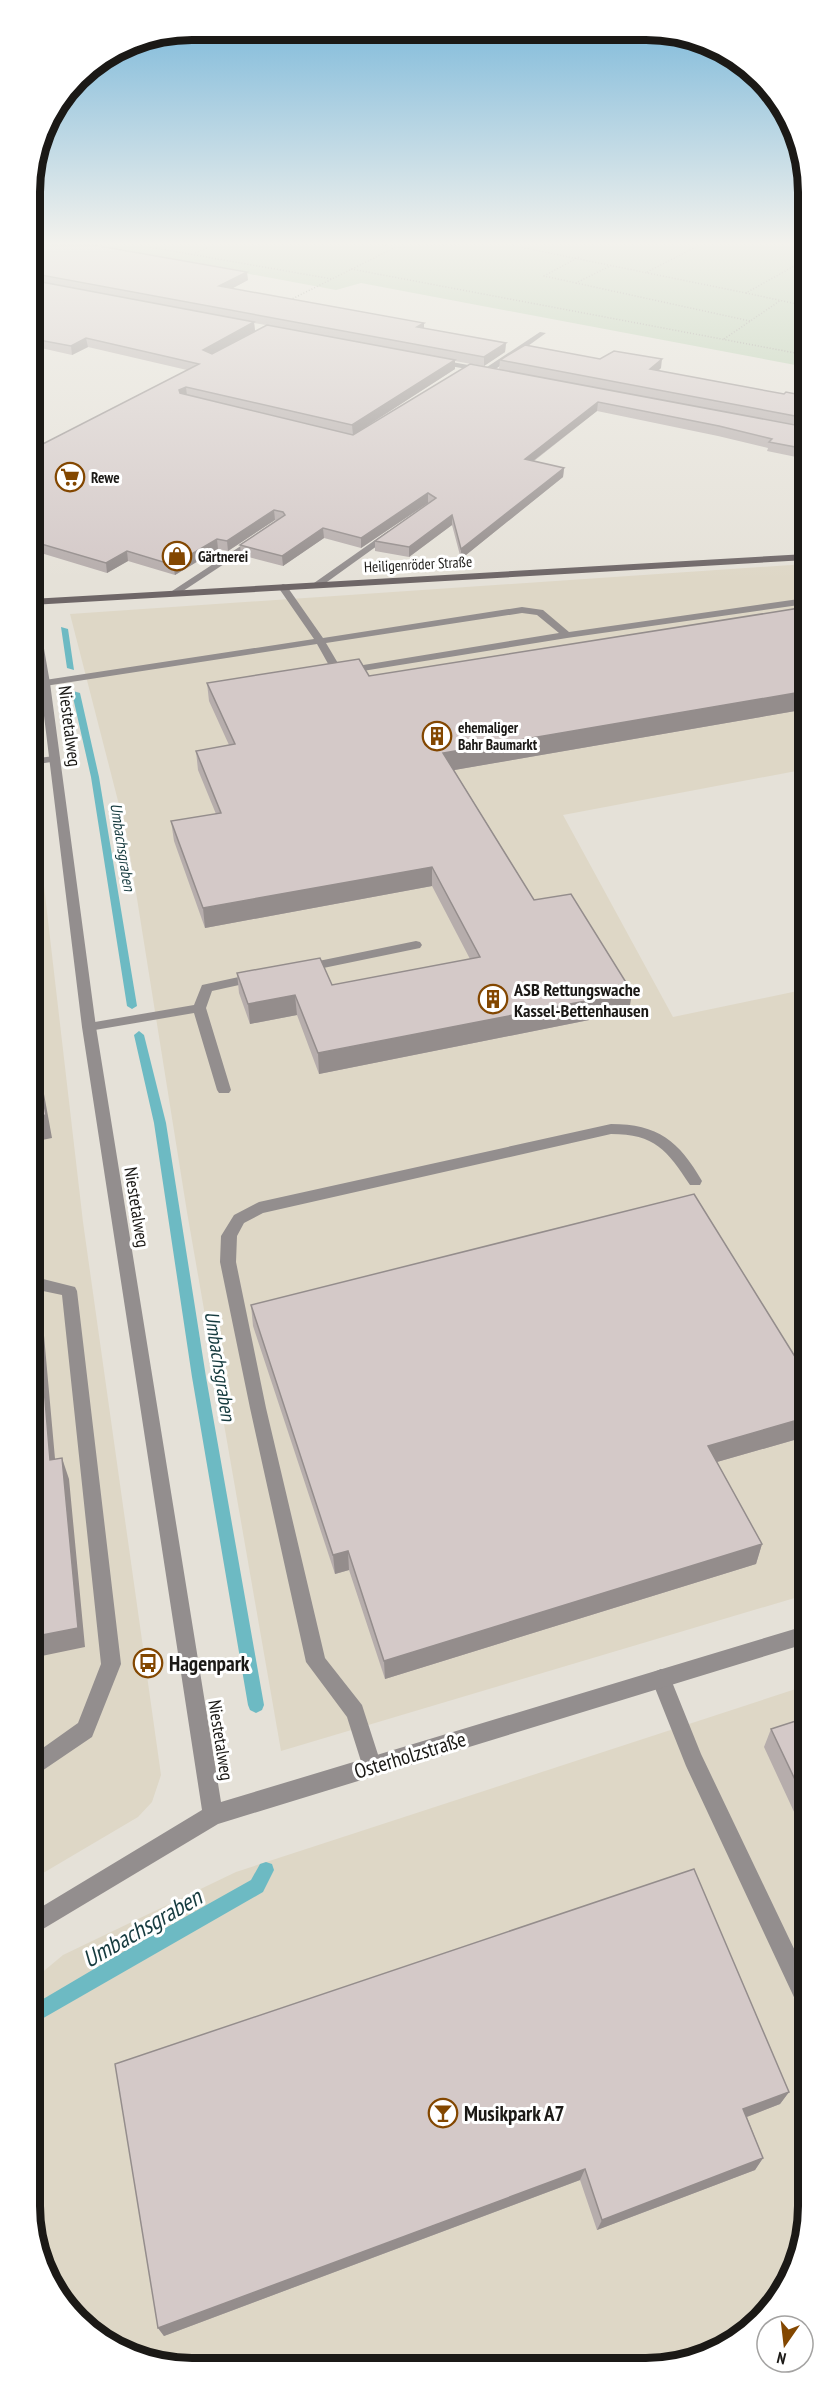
<svg xmlns="http://www.w3.org/2000/svg" width="839" height="2398" viewBox="0 0 839 2398" font-family="'PT Sans Narrow',sans-serif">
<style>
.built{fill:#ded7c6}
.green{fill:#b4ccab}
.lines{fill:none;stroke-linecap:round;stroke-linejoin:round}
.stream{fill:#6dbac3;fill-rule:evenodd}
.path{stroke:#928f88;stroke-width:1.5;stroke-dasharray:1 2;stroke-linecap:butt}
.lane{fill:#938e8e;fill-rule:evenodd}
.street{fill:#938e8e;fill-rule:evenodd}
.secondary{fill:#6e6667;fill-rule:evenodd}
.wall{fill:#b6adac;fill-rule:evenodd}
.shaded-wall{fill:#948d8c}
.building{fill:#d4c9c8;stroke:#948d8c;stroke-width:1.5}
.labels{text-anchor:middle;dominant-baseline:central;stroke-width:6;stroke-linejoin:round;paint-order:stroke}
.far-poi-label{font-size:15px;font-weight:bold;fill:#1b1916;stroke:#fff;text-anchor:start}
.far-street-label{font-size:15px;fill:#1b1916;stroke:#fff}
.far-water-label{font-size:16px;font-style:italic;fill:#163b3f;stroke:#fff}
.street-label{font-size:18px;fill:#1b1916;stroke:#fff}
.poi-label{font-size:18px;font-weight:bold;fill:#1b1916;stroke:#fff;text-anchor:start}
.water-label{font-size:20px;font-style:italic;fill:#163b3f;stroke:#fff}
.near-poi-label{font-size:21px;font-weight:bold;fill:#1b1916;stroke:#fff;text-anchor:start}
.near-street-label{font-size:21px;fill:#1b1916;stroke:#fff}
.near-water-label{font-size:24px;font-style:italic;fill:#163b3f;stroke:#fff}
.rim{fill:none;stroke:#1b1916;stroke-width:8}
</style>
<rect width="100%" height="100%" fill="#e5e1d8"/>
<path class="built" d="M806 564 807 769 563 815 673 1017 807 989 808 1594 281 1751 187 1212 127 836 70 614Z
M31 774 83 1222 161 1775 152 1802 138 1817 33 1879Z
M808 1685 809 2216 797 2268 769 2313 728 2346 679 2365H161L78 2321 33 2238V1980L63 1955 236 1872Z"/>
<path class="green" d="M93 245H806V367L361 283 336 290Z"/>
<g class="lines">
<path class="stream" d="M61 627 68 629 74 670 67 668Z
M73 691 80 693 99 777 137 1006 132 1009 127 1006 91 777 72 693Z
M139 1031 144 1035 166 1123 206 1377 264 1705 262 1710 256 1713 250 1710 248 1705 192 1377 154 1123 134 1035Z
M266 1862 272 1864 274 1870 263 1892 33 2024V2005L128 1949 251 1880 260 1864Z"/>
<path class="path" d="M138 245 332 279
M382 245 395 247
M510 245 746 293 803 261 806 262
M195 253 214 245
M579 257 544 276 576 283 612 265
M351 269 806 355
M647 272 700 245
M576 283 750 321
M746 293 806 306
M290 300 396 247 459 245
M724 339 781 300"/>
<path class="lane" d="M540 332 546 333 490 373H484V369Z
M388 531 395 533 320 587H314V583Z
M256 536 260 539 259 541 177 595 169 593Z
M283 584 286 585 323 638 522 607 543 610 569 632 806 598V604L567 638 344 674 331 669 317 644 45 686 40 683 45 680 314 639 278 587ZM522 613 537 615 559 633 345 668 339 665 326 643Z
M54 756 59 759 58 761 31 765V759Z
M416 941 420 942 422 945 420 948 304 972 298 968 304 964Z
M257 973 263 977 262 980 212 991 206 1008 231 1090 229 1093H219L217 1090 194 1013 89 1031 82 1027 89 1023 194 1005 202 985Z
M611 1124C658 1124 679 1141 702 1181L700 1185H690C667 1150 655 1134 611 1134L263 1213 244 1223 237 1236 236 1262 266 1408 325 1658 362 1705 382 1767 379 1774 372 1777 365 1774 347 1717 306 1662 250 1408 220 1262 221 1236 234 1215 259 1202Z
M43 1279 75 1287 77 1291 121 1664 92 1737 33 1777V1755L78 1723 101 1664 62 1295 43 1291 32 1293V1281Z
M661 1669 668 1672 701 1754 808 1978V2013L800 2010 686 1766 651 1678 654 1672Z"/>
<path class="street" d="M435 359 485 368 489 370 485 372 432 363Z
M31 600 36 603 50 683 96 1027 221 1802 808 1625V1643L218 1824 33 1935V1912L202 1810 82 1027 40 683 31 631Z"/>
<path class="secondary" d="M806 554V560L31 605V599Z"/>
</g>
<path class="wall" d="M30 245 248 280 231 289 424 328 506 343 505 352 484 366 499 369 500 360 600 359 661 368 658 371 784 394 806 396V459L767 451 768 448 718 436 597 411 534 461 564 468 563 477 461 559 452 525 409 557 375 551V541L428 503 361 548 324 538 283 566 241 555 240 545 276 520H275L228 551 218 549 175 575 128 561 107 573 31 550V450L187 370 88 347 72 355 41 348 31 352ZM254 323 266 325 255 331ZM455 361 482 366 353 435 455 369Z
M369 676 807 709 454 770 534 900 629 1012 319 1074 297 1015 250 1024 239 993 237 973 332 985 470 959 432 886 205 928 174 841 171 821 216 814 198 770 196 751 229 745 209 701 207 683Z
M251 1305 807 1376 808 1436 717 1462 762 1544 756 1564 385 1679 349 1570 335 1574 253 1326Z
M808 1717V1842L764 1747 771 1729Z
M789 2092 780 2104 747 2117 763 2158 755 2170 597 2230 580 2180 164 2336 158 2328Z"/>
<path class="shaded-wall" d="M247 272 248 280 220 295 219 286Z
M254 322 255 331 204 358 203 350Z
M424 323V331L417 327Z
M86 338 88 347 72 355 71 346Z
M39 340 41 348 31 352V342Z
M506 343 505 352 484 366V357Z
M662 359 661 368 649 378 650 369Z
M455 360V369L353 435 352 425Z
M186 387 187 396 180 399 179 390Z
M598 402 597 411 524 468 525 459Z
M564 468 563 477 461 559V549Z
M428 493V503L361 548V538Z
M274 510 275 520 228 551 227 541Z
M452 515V525L409 557V547Z
M323 528 324 538 283 566 282 556Z
M217 539 218 549 175 575 173 565Z
M127 551 128 561 107 573 106 563Z
M807 691V709L443 772V753Z
M432 867V886L205 928 203 908Z
M632 992 629 1012 319 1074 318 1053Z
M295 995 297 1015 250 1024 248 1004Z
M32 1028 52 1138 32 1142 42 1218 32 1220Z
M35 1280 41 1302 57 1481 50 1460Z
M808 1417V1436L703 1466 708 1446Z
M62 1458 69 1479 85 1647 32 1658V1637Z
M762 1544 756 1564 385 1679 384 1661Z
M348 1551 349 1570 335 1574 333 1555Z
M789 2092 780 2104 736 2121 743 2109Z
M763 2158 755 2170 597 2230 602 2220Z
M585 2169 580 2180 164 2336 158 2328Z"/>
<path class="building" d="M30 245H93L247 272 219 286 424 323 417 327 506 343 484 357 30 273Z
M31 280 254 322 203 350 212 354 267 325 455 360 352 425 186 387 179 390 180 393 353 435 470 364 806 427V449L769 442 772 439 719 426 598 402 525 459 564 468 461 549 452 515 409 547 375 541 436 498 428 493 361 538 323 528 282 556 240 545 285 515 283 512 274 510 227 541 217 539 173 565 127 551 106 563 31 541V450L199 364 86 338 71 346 39 340 31 342Z
M525 345 600 359 614 351 662 359 650 369 784 394 786 392 806 396V418L500 360Z
M806 607 807 691 443 753 534 900 571 894 632 992 318 1053 295 995 248 1004 237 973 320 958 332 985 480 957 432 867 203 908 171 821 221 813 196 751 235 744 207 683 359 659 369 676Z
M32 1036 46 1115 32 1118Z
M32 1162 36 1196H32Z
M694 1194 807 1376 808 1417 708 1446 762 1544 384 1661 348 1551 333 1555 251 1305Z
M32 1280H35L50 1460 62 1458 78 1628 32 1637Z
M808 1717V1807L771 1729Z
M694 1869 789 2092 743 2109 763 2158 602 2220 585 2169 158 2328 115 2064Z"/>
<linearGradient id="sky" x2="0" y2="1"><stop stop-color="#77b6d9"/><stop offset="0.42" stop-color="#f3f2ed"/><stop offset="1" stop-color="#f3f2ed" stop-opacity="0"/></linearGradient>
<rect width="839" height="580" fill="url(#sky)"/>
<defs>
<g id="supermarket-ring" transform="scale(1.5)"><circle r="9.5" fill="#fff" stroke="#834700" stroke-width="1.5"/><path d="M-6-5.5h2.5l.6 2H6L4.5 2H-2.5L-4.4-4H-6ZM-1.5 3.2a1.3 1.3 0 1 0 .1 0ZM3 3.2a1.3 1.3 0 1 0 .1 0Z" fill="#834700"/></g>
<g id="shop-ring" transform="scale(1.5)"><circle r="9.5" fill="#fff" stroke="#834700" stroke-width="1.5"/><path d="M-5-2.5h2.3a2.7 3.5 0 0 1 5.4 0H5L5.5 6h-11ZM-1.5-2.5h3a1.5 2.3 0 0 0-3 0Z" fill="#834700"/></g>
<g id="building-ring" transform="scale(1.5)"><circle r="9.5" fill="#fff" stroke="#834700" stroke-width="1.5"/><path d="M-4-6H4V6H1V3H-1V6H-4ZM-2.5-4.3h1.7v1.8h-1.7ZM.8-4.3h1.7v1.8H.8ZM-2.5-1h1.7V.8h-1.7ZM.8-1h1.7V.8H.8Z" fill="#834700"/></g>
<g id="bus-ring" transform="scale(1.5)"><circle r="9.5" fill="#fff" stroke="#834700" stroke-width="1.5"/><path d="M-5-6H5V4H4V6H2V4H-2V6H-4V4H-5ZM-3.5-4V0h7V-4ZM-3.5 1.2v1.5H-2V1.2ZM2 1.2v1.5H3.5V1.2Z" fill="#834700"/></g>
<g id="bar-ring" transform="scale(1.5)"><circle r="9.5" fill="#fff" stroke="#834700" stroke-width="1.5"/><path d="M-6-5H6L.8 .8V4.5H3.5V6h-7V4.5H-.8V.8Z" fill="#834700"/></g>
</defs>
<g fill-rule="evenodd">
<use href="#supermarket-ring" x="70" y="477"/>
<use href="#shop-ring" x="177" y="556"/>
<use href="#building-ring" x="437" y="736"/>
<use href="#building-ring" x="493" y="999"/>
<use href="#bus-ring" x="148" y="1663"/>
<use href="#bar-ring" x="443" y="2113"/>
</g>
<g class="labels">
<g class="far-poi-label">
<text x="91" y="477">Rewe</text>
<text x="198" y="556">Gärtnerei</text>
<text x="458" y="727">ehemaliger<tspan x="458" dy="17">Bahr Baumarkt</tspan></text>
</g>
<g class="far-street-label">
<text transform="translate(418 564) rotate(-3)">Heiligenröder Straße</text>
</g>
<g class="far-water-label">
<text transform="translate(123 847) rotate(81)">Umbachsgraben</text>
</g>
<g class="street-label">
<text transform="translate(70 726) rotate(83)">Niestetalweg</text>
<text transform="translate(137 1207) rotate(81)">Niestetalweg</text>
<text transform="translate(221 1740) rotate(81)">Niestetalweg</text>
</g>
<g class="poi-label">
<text x="514" y="989">ASB Rettungswache<tspan x="514" dy="21">Kassel-Bettenhausen</tspan></text>
</g>
<g class="water-label">
<text transform="translate(220 1366) rotate(81)">Umbachsgraben</text>
</g>
<g class="near-poi-label">
<text x="169" y="1663">Hagenpark</text>
<text x="464" y="2113">Musikpark A7</text>
</g>
<g class="near-street-label">
<text transform="translate(410 1755) rotate(-17)">Osterholzstraße</text>
</g>
<g class="near-water-label">
<text transform="translate(142 1928) rotate(-30)">Umbachsgraben</text>
</g>
</g>
<path d="M0 0H839V2398H0ZM192 40H646A152 152 0 0 1 798 192V2206A152 152 0 0 1 646 2358H192A152 152 0 0 1 40 2206V192A152 152 0 0 1 192 40Z" fill="#fff" fill-rule="evenodd"/>
<path class="rim" d="M192 40H646A152 152 0 0 1 798 192V2206A152 152 0 0 1 646 2358H192A152 152 0 0 1 40 2206V192A152 152 0 0 1 192 40Z"/>
<g transform="translate(785 2344) rotate(194)"><circle r="28" fill="#ffffff" stroke="#a4a3a2" stroke-width="1.5"/>
<path d="M0-4.5L10 22L0 15L-10 22Z" fill="#834700"/>
<text y="-9" font-size="16" font-weight="bold" text-anchor="middle" fill="#1b1916">N</text>
</g>
</svg>
